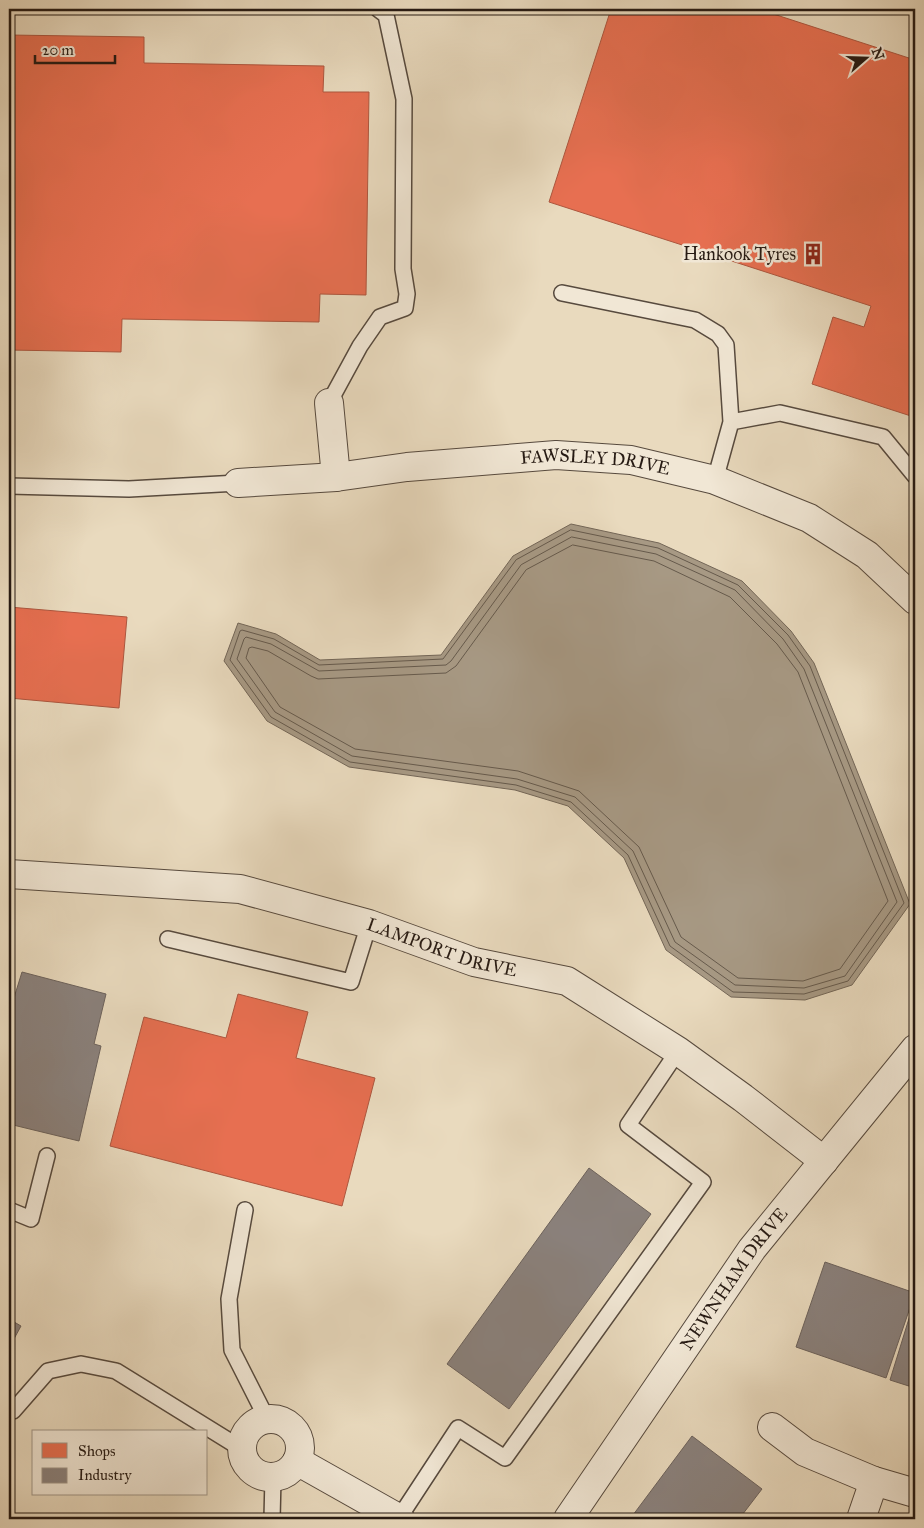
<svg xmlns="http://www.w3.org/2000/svg" width="924" height="1528" viewBox="0 0 924 1528" font-family="'IM FELL Great Primer',serif">
<style>
.water{fill:#a79984;stroke:#736657}
.shops{fill:#e76f51;stroke:#ad563e}
.industry{fill:#8a817c;stroke:#6c625c}
.lines{fill:none;stroke-linecap:round;stroke-linejoin:round}
.shore{stroke:#665a4c;stroke-width:1}
.lane-casing{stroke:#574a3e;stroke-width:18}
.street-casing{stroke:#574a3e;stroke-width:30}
.lane{stroke:#f1e7d5;stroke-width:15}
.street{stroke:#f1e7d5;stroke-width:28}
.labels{text-anchor:middle;dominant-baseline:central;stroke-width:5;stroke-linejoin:round;paint-order:stroke}
.poi-label{font-size:18px;fill:#261a13;stroke:#f1e7d5;text-anchor:end}
.street-label{font-size:18px;fill:#261a13;stroke:#f1e7d5}
</style>
<rect width="100%" height="100%" fill="#e9dabe"/>
<filter id="stains"><feTurbulence type="fractalNoise" baseFrequency=".004" numOctaves="4"/><feColorMatrix values="0 0 0 0 .2 0 0 0 0 .09 0 0 0 0 .02 0 0 0 .5 -.17"/></filter>
<radialGradient id="worn" r=".72"><stop offset=".6" stop-color="#630" stop-opacity="0"/><stop offset="1" stop-color="#630" stop-opacity=".3"/></radialGradient>
<path class="water" d="M571 524 659 543 742 581 791 631 814 663 910 904 852 985 805 1000 731 997 666 950 624 858 568 806 515 790 349 767 267 721 224 661 238 623 276 634 320 660 441 655 513 556Z"/>
<path class="shops" d="M611 9H758L915 60V412L914 417 812 384 833 317 864 327 871 306 549 202Z
M9 35 144 37V63L324 66 323 92H369L366 295 320 294 319 322 122 319 121 352 9 350Z
M9 607 127 617 119 708 9 698Z
M238 994 308 1012 296 1058 375 1078 342 1206 110 1146 144 1017 226 1038Z"/>
<path class="industry" d="M22 972 106 994 94 1044 101 1046 79 1141 9 1124V1014Z
M589 1168 651 1214 509 1409 447 1364Z
M825 1262 915 1293 886 1378 796 1347Z
M915 1299V1388L890 1380Z
M9 1319 21 1326 9 1348Z
M692 1436 762 1489 739 1519H630Z"/>
<g class="lines">
<path class="shore" d="M571 530 658 548 738 585 788 635 810 666 904 903 848 981 804 994 733 992 670 946 628 855 571 802 516 785 350 762 271 717 230 660 240 631 242 630 274 639 319 665 443 659 516 560Z
M572 537 656 554 735 590 783 639 804 669 897 902 845 976 804 988 735 985 675 942 633 851 575 797 517 779 352 756 275 712 237 659 244 639 246 637 271 644 319 671 446 665 451 661 521 565Z
M573 545 654 561 730 597 777 644 798 672 888 901 840 969 803 981 738 978 681 937 639 847 579 791 518 771 355 749 280 707 246 658 249 648 252 647 268 651 311 676 318 679 446 673 456 666 526 570Z"/>
<g class="lane-casing">
<path id="lane" d="M562 293 695 320 718 334 726 345 731 422
M329 403 360 346 380 317 405 308 407 294 403 269 404 99 386 15 378 9
M715 480 731 422 780 413 883 437 915 476
M9 486 129 489 238 483
M168 939 351 982 369 924
M9 1210 31 1219 47 1156
M245 1210 229 1299 232 1350 267 1419
M13 1411 48 1371 81 1364 116 1371 242 1449
M399 1518 458 1428 505 1458 703 1182 628 1125 678 1051
M272 1519 273 1477"/>
</g>
<g class="street-casing">
<g id="street">
<path d="M329 403 336 477"/>
<path id="s1" d="M238 483 336 477 407 467 556 455 631 460 715 480 809 518 867 555 915 600"/>
<path id="s2" d="M9 874 240 889 369 924 474 962 567 981 678 1051 743 1098 824 1161"/>
<circle cx="271" cy="1448" r="29"/>
<path d="M772 1427 805 1452 874 1481 915 1493"/>
<path d="M297 1461 400 1519"/>
<path id="s3" d="M568 1519 752 1249 915 1049"/>
<path d="M861 1519 874 1481"/>
</g>
</g>
<use href="#lane" class="lane"/>
<use href="#street" class="street"/>
</g>
<defs>
<g id="building-bare" transform="scale(1.725)"><path d="M-4-6H4V6H1V3H-1V6H-4ZM-2.5-4.3h1.7v1.8h-1.7ZM.8-4.3h1.7v1.8H.8ZM-2.5-1h1.7V.8h-1.7ZM.8-1h1.7V.8H.8Z" fill="#8f2418" stroke="#f1e7d5" stroke-width="2.5" paint-order="stroke"/></g>
</defs>
<g fill-rule="evenodd">
<use href="#building-bare" x="813" y="254"/>
</g>
<g class="labels">
<g class="poi-label">
<text x="796" y="254">Hankook Tyres</text>
</g>
<g class="street-label">
<text stroke="none"><textPath href="#s1" startOffset="359">FAWSLEY DRIVE</textPath></text>
<text stroke="none"><textPath href="#s2" startOffset="442">LAMPORT DRIVE</textPath></text>
<text stroke="none"><textPath href="#s3" startOffset="292">NEWNHAM DRIVE</textPath></text>
</g>
</g>
<rect width="924" height="1528" fill="none" stroke="#e9dabe" stroke-width="30"/>
<rect x="10" y="10" width="904" height="1508" fill="none" stroke="#261a13" stroke-width="2.5"/>
<rect x="15" y="15" width="894" height="1498" fill="none" stroke="#261a13"/>
<rect x="32" y="1430" width="175" height="65" fill="#f1e7d5" stroke="#a09587"/>
<rect x="42" y="1443" width="25" height="15" fill="#e76f51" stroke="#a09587"/>
<text x="78" y="1456" font-size="15" fill="#261a13">Shops</text>
<rect x="42" y="1468" width="25" height="15" fill="#8a817c" stroke="#a09587"/>
<text x="78" y="1480" font-size="15" fill="#261a13">Industry</text>
<g transform="translate(866 58) rotate(70)" stroke="#f1e7d5" stroke-width="4" paint-order="stroke">
<path d="M0-4L9 19L0 12L-9 19Z" fill="#261a13"/>
<text y="-8" font-size="14" font-weight="bold" text-anchor="middle" fill="#261a13">N</text>
</g>
<path d="M35 55v8h80v-8" fill="none" stroke="#261a13" stroke-width="2.5"/>
<text x="42" y="55" font-size="15" fill="#261a13" stroke="#f1e7d5" stroke-width="4" paint-order="stroke">20 m</text>
<rect width="100%" height="100%" filter="url(#stains)"/>
<rect width="100%" height="100%" fill="url(#worn)"/>
</svg>
